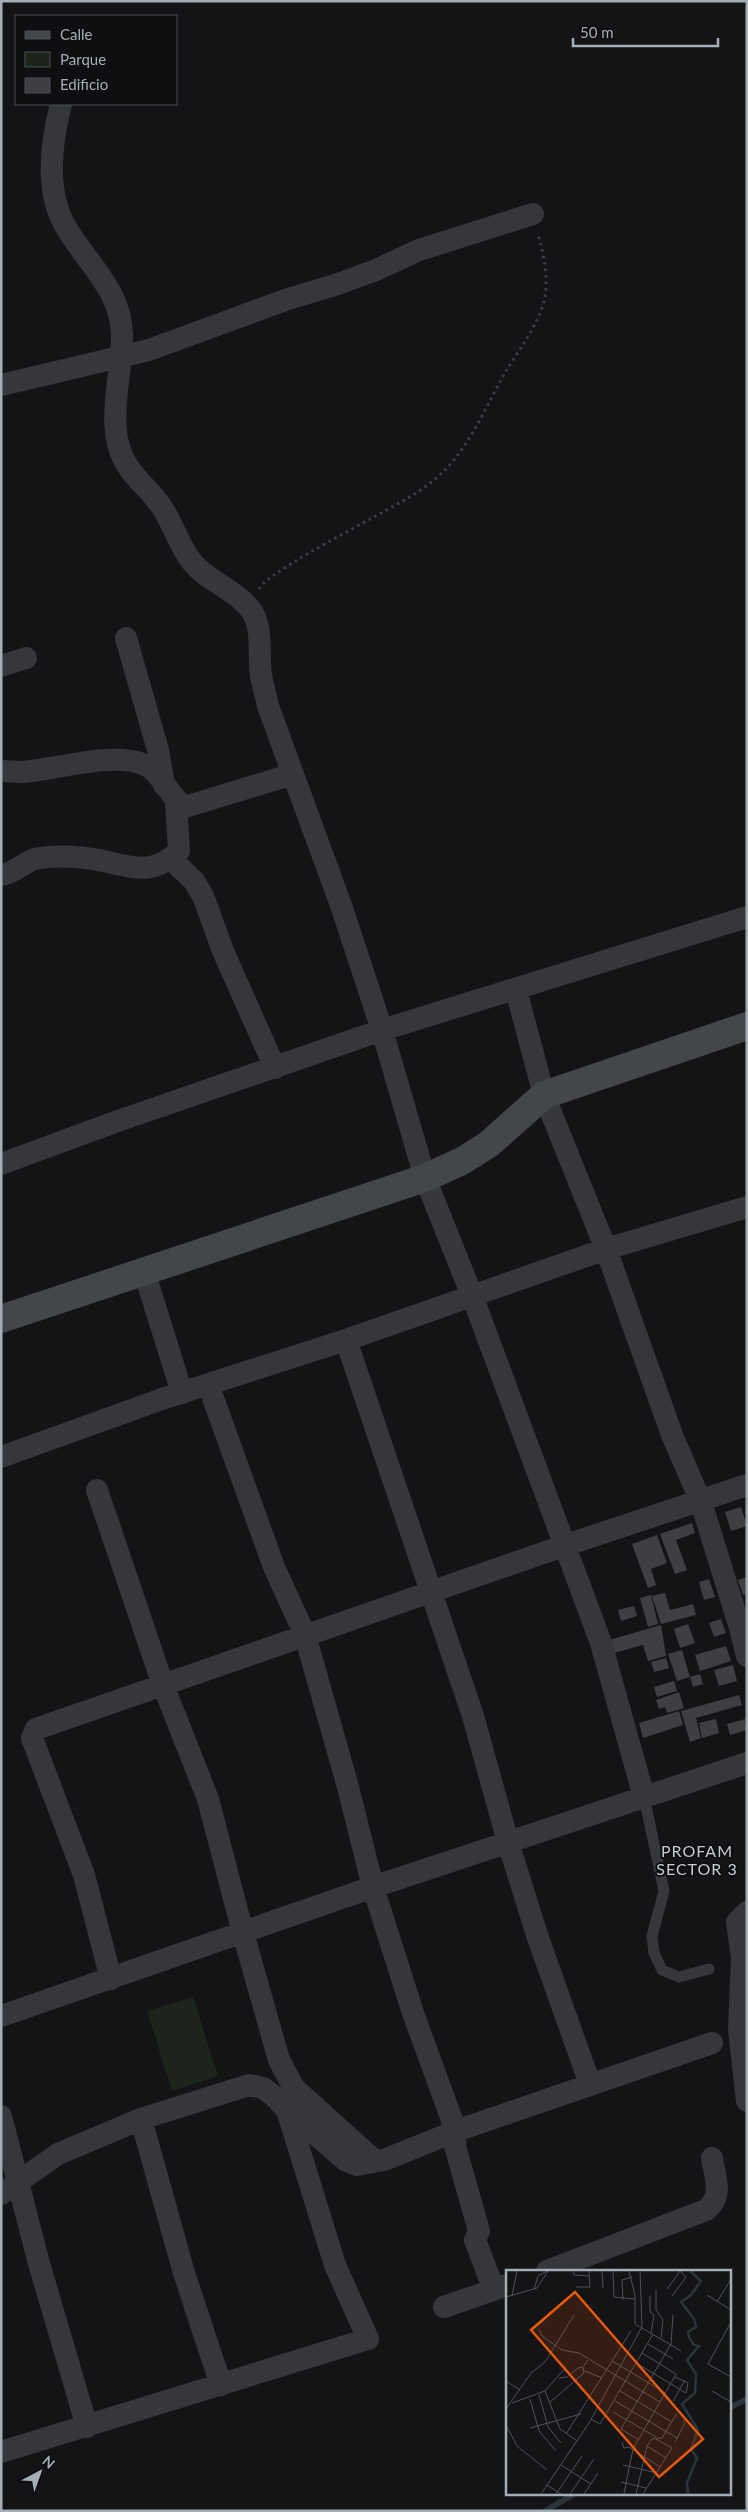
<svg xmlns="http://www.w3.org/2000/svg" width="748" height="2512" viewBox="0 0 748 2512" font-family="Lato,sans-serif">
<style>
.green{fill:#1c241c}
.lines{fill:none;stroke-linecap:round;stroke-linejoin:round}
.stream{stroke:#29353a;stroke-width:5.5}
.building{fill:#3e3f43}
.path{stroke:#3b3e42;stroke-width:3;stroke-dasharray:2.5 4;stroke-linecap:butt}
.service{stroke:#35373b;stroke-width:11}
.minor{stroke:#35373b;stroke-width:22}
.secondary{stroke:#43464b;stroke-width:28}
.labels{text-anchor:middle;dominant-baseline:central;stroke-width:4;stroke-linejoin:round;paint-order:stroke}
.neighbourhood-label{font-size:16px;letter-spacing:1px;fill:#c6cbd3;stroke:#0f0f11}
.inset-river{fill:none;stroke:#29353a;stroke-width:2.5}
.inset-road{fill:none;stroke:#4e5156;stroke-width:1}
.view{fill:#e8590c;fill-opacity:0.15;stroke:#e8590c;stroke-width:2.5}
.inset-edge{fill:none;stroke:#a5adb7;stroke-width:2.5}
</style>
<rect width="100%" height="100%" fill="#141416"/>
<path class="green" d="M193 1997 218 2076 172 2091 147 2011Z"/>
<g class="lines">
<path class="stream" d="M729 2408 747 2399
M545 2511 576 2493"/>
</g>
<path class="building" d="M741 1507 747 1526 731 1531 725 1512Z
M692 1523 695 1533 676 1540 687 1570 675 1574 660 1534Z
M657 1535 667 1563 651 1569 656 1585 648 1588 632 1544Z
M747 1577V1593L743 1595 738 1580Z
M709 1579 715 1597 704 1600 699 1582Z
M665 1593 670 1610 693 1604 696 1615 661 1624 652 1596Z
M651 1595 658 1624 648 1627 640 1598Z
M634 1606 637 1616 621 1621 618 1610Z
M721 1619 726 1633 714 1637 709 1623Z
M688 1624 695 1643 680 1648 674 1629Z
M661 1625 666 1656 648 1661 643 1645 610 1654 606 1641Z
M726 1646 731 1661 700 1671 695 1655Z
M682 1650 690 1677 677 1681 668 1654Z
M666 1658 669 1668 654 1672 651 1662Z
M733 1665 737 1681 719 1686 714 1670Z
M700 1674 703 1684 693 1687 690 1677Z
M674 1681 677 1691 657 1697 654 1687Z
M679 1692 684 1708 667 1713 665 1707 659 1709 656 1700Z
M739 1695 742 1705 696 1718 701 1738 690 1742 681 1711Z
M679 1711 683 1725 643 1738 639 1723Z
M716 1719 719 1733 702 1738 699 1723Z
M745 1719 747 1730 730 1735 727 1724Z"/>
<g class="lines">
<path class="path" d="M259 589C269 570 382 514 408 498 420 491 434 481 444 471 471 444 487 404 506 371 519 350 538 325 544 301 549 278 544 256 538 234"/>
<path class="service" d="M644 1797 664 1891 652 1936 654 1953 662 1970 679 1977 709 1969"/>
<path class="minor" d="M61 104C51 143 44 192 67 229 88 264 121 291 122 334 123 377 102 430 129 468 138 482 152 492 161 506 173 523 179 546 192 562 208 582 239 591 253 613 263 631 258 656 261 676 263 686 266 696 268 706L342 908 382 1030 425 1178 473 1298 601 1643 644 1797
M1 385 149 350 288 299 335 285 376 270 419 250 533 214
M126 638 158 750 164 785
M1 666 26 658
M1 771C9 771 17 772 24 772 57 769 112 752 143 764 162 771 168 797 185 807L293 774
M170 858 194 881 203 896 223 951 275 1068
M1 875C16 873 22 863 35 859 57 854 87 857 108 862 138 869 154 874 179 851L176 802
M516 990 544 1095 606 1249 672 1435 701 1502 740 1628 747 1656
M1 1164 115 1122 382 1030 747 917
M144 1271 182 1393
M346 1340 473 1716 508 1842 538 1938 590 2084
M213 1398 274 1567 305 1635 348 1787 373 1887 413 2013 456 2131 455 2146 479 2231 475 2240 494 2290
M1 1457 162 1399 346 1340 606 1249 747 1207
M97 1490 163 1685 208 1799 243 1933 279 2060 294 2088 375 2161
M747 1912 737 1922 742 1958 739 2030 747 2101
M111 1979 84 1875 32 1738 36 1729 566 1545 747 1485
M1 2016 373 1887 747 1763
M1 2116 38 2260 87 2427
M141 2119 184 2273 221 2385
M1 2194 58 2154 141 2119 249 2085 263 2088 274 2096 287 2110 345 2160 357 2165 384 2160 456 2131 712 2043
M547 2271 706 2210C724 2196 715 2178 712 2158
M444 2307 507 2285
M1 2452 368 2339 335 2265 287 2110"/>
<path class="secondary" d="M1 1319 425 1178 462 1161 489 1144 544 1095 747 1026"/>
</g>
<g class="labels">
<g class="neighbourhood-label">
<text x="697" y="1850">PROFAM<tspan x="697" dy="18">SECTOR 3</tspan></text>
</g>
</g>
<g transform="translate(506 2270)">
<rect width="225" height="225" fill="#141416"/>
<path class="inset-river" d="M182 224 181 213 191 188 185 179 192 160 176 134 189 123 190 104 181 90 193 76 188 75 183 67 182 62 190 57 188 49 175 32 185 25 195 11 184 1"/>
<path class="inset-road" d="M67 1 68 5 83 6M96 1 97 18M107 1 108 27 129 29M123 1 129 25V54L175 81M70 17H84L83 1M161 19 174 1M28 20 32 6 41 1M150 20V40L157 50 155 68M201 25 225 40M6 26 11 1M144 26V42L148 45 145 63M166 26 180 7 174 1M0 27 31 18 42 1M117 30 116 10 126 7M211 32 225 9M225 52 202 94 225 107M33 60 37 67 56 80 73 83 154 132M142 74 167 89M136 83 170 104 127 179 120 213 140 218M106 91 158 122 177 146M130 93 180 123 182 113 169 107M79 101 96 108M53 108 61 107 72 98 77 97 82 90M0 111 14 120M39 121 54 159 71 171M114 121 166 152M206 121 225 132M33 125 42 157 55 173M24 129 33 161 50 181M109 131 171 168M167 131 179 110M6 133 39 121 60 97M43 133 78 103 77 98M0 139 25 103 39 92 68 45M107 142 150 167M85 149 94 154 147 64M0 155 11 176 41 200M24 158 75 144M60 164 125 61M133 170 115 159 165 74 167 45M116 172 118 178 123 177 154 197M169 172 179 153 177 150M141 176 160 188M55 195 85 214M117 195 151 203M115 212 120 213 118 224M41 215 55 224M35 224 83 153 136 57 134 1M50 224 76 186M64 224 88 189M78 224 92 203M130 224 141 176 146 169 156 168 171 143M137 224 166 178 150 169"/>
<path class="view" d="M69 22 197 169 153 207 25 60Z"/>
<rect width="225" height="225" class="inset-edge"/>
</g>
<rect width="748" height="2512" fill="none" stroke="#a5adb7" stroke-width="5"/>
<rect x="15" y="15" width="162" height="90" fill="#0f0f11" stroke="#4b4e53"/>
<rect x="25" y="31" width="25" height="8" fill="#43464b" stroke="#4b4e53"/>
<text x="60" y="40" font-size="15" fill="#a5adb7">Calle</text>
<rect x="25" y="52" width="25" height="15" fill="#1c241c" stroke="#4b4e53"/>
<text x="60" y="65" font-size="15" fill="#a5adb7">Parque</text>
<rect x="25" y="78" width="25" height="15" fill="#3e3f43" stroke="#4b4e53"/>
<text x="60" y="90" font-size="15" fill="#a5adb7">Edificio</text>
<g transform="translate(40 2472) rotate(41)" stroke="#0f0f11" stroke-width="4" paint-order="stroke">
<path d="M0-4L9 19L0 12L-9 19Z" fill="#a5adb7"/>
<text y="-8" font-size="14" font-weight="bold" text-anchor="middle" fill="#a5adb7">N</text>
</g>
<path d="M573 38v8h145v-8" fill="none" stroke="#a5adb7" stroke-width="2.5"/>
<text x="580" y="38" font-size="15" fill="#a5adb7" stroke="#0f0f11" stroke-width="4" paint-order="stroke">50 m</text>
</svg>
